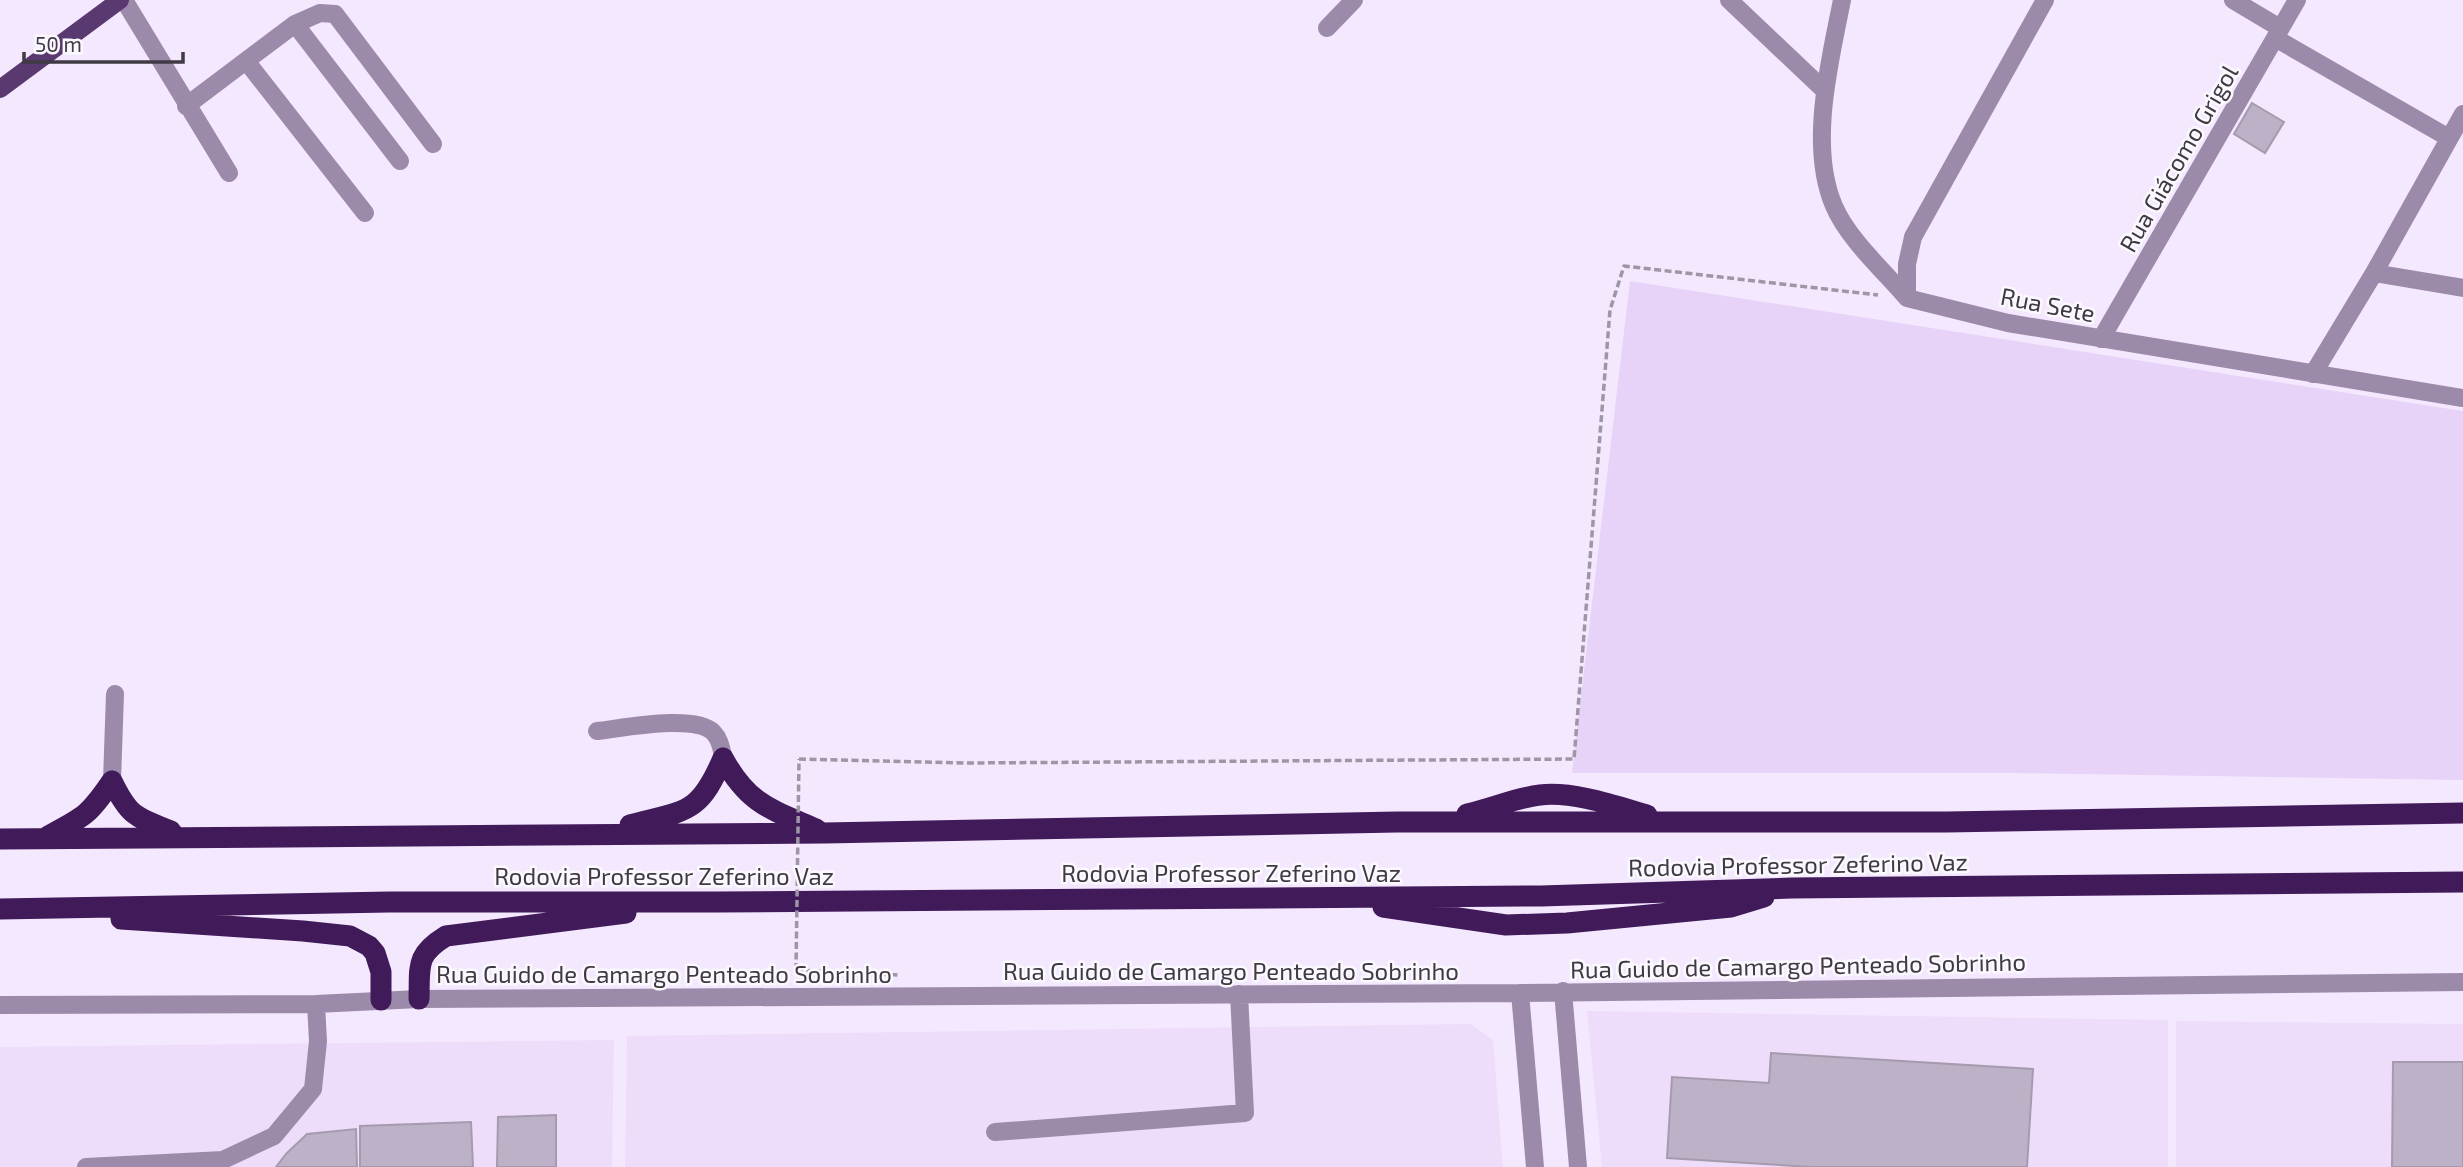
<svg xmlns="http://www.w3.org/2000/svg" width="2463" height="1167" viewBox="0 0 2463 1167" font-family="'Exo 2',sans-serif">
<style>
.built{fill:#edddfa}
.green{fill:#e7d2f8}
.building{fill:#bcb1c6;stroke:#a59aae;stroke-width:2}
.lines{fill:none;stroke-linecap:round;stroke-linejoin:round}
.path{stroke:#9e95a5;stroke-width:3.5;stroke-dasharray:7 3.5;stroke-linecap:butt}
.minor{stroke:#9c8aaa;stroke-width:18}
.major{stroke:#593970;stroke-width:18}
.highway{stroke:#411a5a;stroke-width:21}
.path-bridge{stroke:#9e95a5;stroke-width:3.5;stroke-dasharray:7 3.5;stroke-linecap:butt}
.labels{text-anchor:middle;dominant-baseline:central;stroke-width:5;stroke-linejoin:round;paint-order:stroke}
.street-label{font-size:24px;fill:#3f3a43;stroke:#fcf9fe}
</style>
<rect width="100%" height="100%" fill="#f4e8fe"/>
<path class="built" d="M1587 1011 2168 1020V1167H1602Z
M2176 1021 2463 1024V1167H2176Z
M1471 1024 1493 1040 1503 1167H625L627 1036Z
M614 1040 612 1167H0V1047Z"/>
<path class="green" d="M1630 281 2463 411V780L2015 773H1572Z"/>
<path class="building" d="M2252 103 2284 122 2265 153 2234 134Z
M1771 1053 2033 1069 2027 1167H1811L1667 1158 1672 1077 1769 1083Z
M2393 1062H2463V1167H2392Z
M556 1115V1167H497L498 1117Z
M471 1122 473 1167H360V1126Z
M356 1129 357 1167H276L286 1154 307 1134Z"/>
<g class="lines">
<path class="path" d="M799 759 968 763 1574 759 1610 310 1624 266 1878 295
M796 970 899 975"/>
<path class="minor" d="M124 0 229 173
M1729 0 1824 90
M1842 0C1830 61 1808 146 1834 206 1848 239 1884 271 1907 298
M2233 0 2280 28
M295 24 400 161
M1327 28 1354 0
M2275 38 2449 138
M247 62 365 213
M186 106 295 24 320 13 335 14 433 144
M2374 273 2463 288
M1907 298 2008 323 2463 398
M1907 298V264L1913 237 2045 0
M2101 339 2297 0
M2313 374 2374 273 2463 114
M597 731C624 728 694 714 713 732 720 739 722 749 723 758
M112 781 115 694
M1563 991 1578 1167
M1520 993 1535 1167
M0 1005 316 1004 419 999 1520 993 2463 982
M995 1132 1245 1113 1239 994
M86 1167 223 1160 274 1136 313 1089 318 1041 316 1004"/>
<path class="major" d="M0 89 120 0"/>
<path class="highway" d="M723 758C748 804 770 809 816 829
M112 781C129 816 135 817 171 831
M1467 814C1491 809 1515 798 1540 795 1573 791 1616 806 1647 815
M630 825C686 810 699 815 723 758
M48 836C84 817 89 815 112 781
M0 839 825 833 1397 822H1947L2463 813
M1383 907 1506 925 1567 923 1731 907 1764 897
M0 909 389 902H716L1541 896 1792 888 2463 882
M121 919 303 931 350 936 369 946 375 953 381 972V1000
M419 999C420 966 415 955 446 936L626 913"/>
<path class="path-bridge" d="M796 970 799 759"/>
</g>
<g class="labels">
<g class="street-label">
<text transform="translate(2178 158) rotate(-60)">Rua Giácomo Grigol</text>
<text transform="translate(2048 304) rotate(11)">Rua Sete</text>
<text transform="translate(1798 864) rotate(-1)">Rodovia Professor Zeferino Vaz</text>
<text x="1231" y="872">Rodovia Professor Zeferino Vaz</text>
<text x="664" y="875">Rodovia Professor Zeferino Vaz</text>
<text transform="translate(1798 965) rotate(-1)">Rua Guido de Camargo Penteado Sobrinho</text>
<text x="1231" y="970">Rua Guido de Camargo Penteado Sobrinho</text>
<text x="664" y="973">Rua Guido de Camargo Penteado Sobrinho</text>
</g>
</g>
<path d="M24 52v10h159v-10" fill="none" stroke="#3f3a43" stroke-width="3.5"/>
<text x="35" y="52" font-size="21" fill="#3f3a43" stroke="#fcf9fe" stroke-width="5" paint-order="stroke">50 m</text>
</svg>
